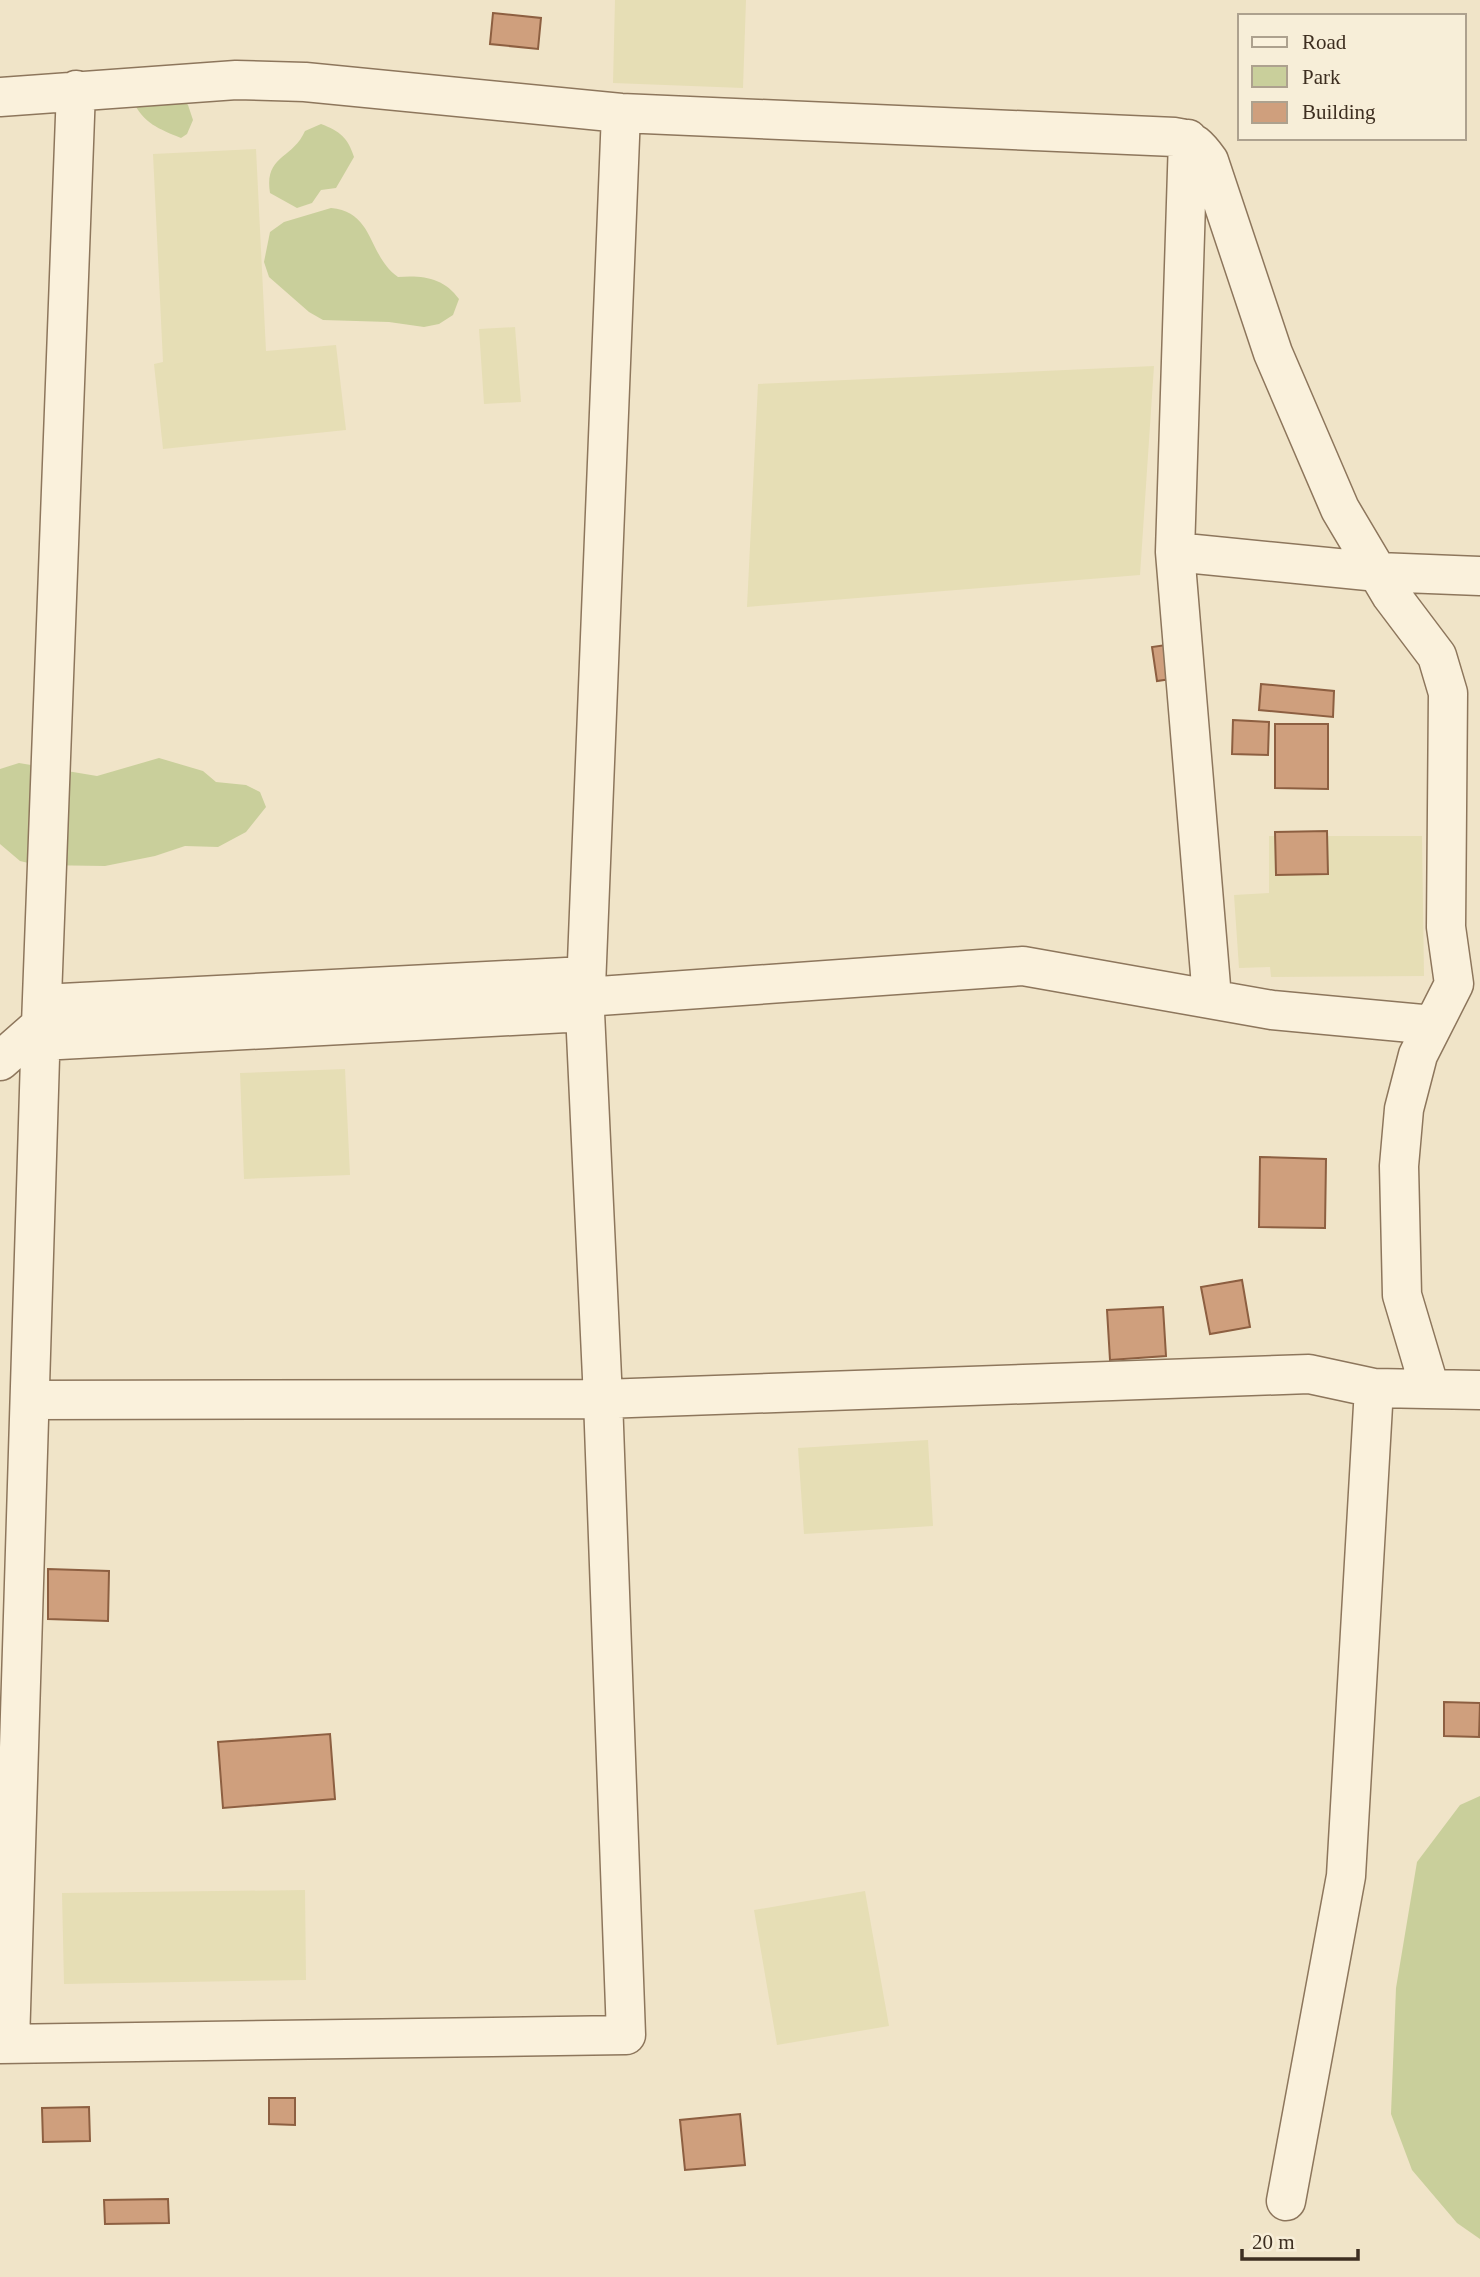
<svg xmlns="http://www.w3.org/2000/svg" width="1480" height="2277" viewBox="0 0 1480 2277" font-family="'Times New Roman',serif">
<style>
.farmland{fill:#e6deb5}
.green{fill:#c9cf9b}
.building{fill:#cf9f7d;stroke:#8d5f41;stroke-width:2}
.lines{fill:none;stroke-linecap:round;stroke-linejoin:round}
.minor-casing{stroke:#8d765c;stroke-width:41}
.minor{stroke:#faf1dc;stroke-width:38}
</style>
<rect width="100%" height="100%" fill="#f0e4c8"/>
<path class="farmland" d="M615 0H746L743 88 613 83Z
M256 149 266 351 336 345 346 430 163 449 154 364 163 362 153 154Z
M515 327 521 402 484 404 479 329Z
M1154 366 1140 575 747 607 758 384Z
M1269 836H1422L1424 976 1271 977 1270 967 1239 968 1234 895 1269 893Z
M345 1069 350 1175 244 1179 240 1073Z
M928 1440 933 1526 804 1534 798 1448Z
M305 1890 306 1980 64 1984 62 1893Z
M865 1891 889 2026 777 2045 754 1910Z"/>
<path class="green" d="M178 94 188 105 193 120 187 134 181 138C159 129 143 123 133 101Z
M321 124C340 131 348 138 354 157L336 188 321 190 312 203 297 208 270 193C264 155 292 160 305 131Z
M331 208C375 212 367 255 398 277 423 275 444 278 459 299L453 315 439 324 424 327 389 322 323 320 309 312 269 277 264 262 270 232 284 222Z
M159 758 203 771 216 782 246 785 260 792 266 807 246 832 218 847 185 846 155 856 105 866 37 865 20 861 0 844V769L19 763 97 776Z
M1480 1796V2239L1457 2223 1412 2170 1391 2114 1396 1988 1417 1862 1460 1805Z"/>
<path class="building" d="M493 13 541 18 538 49 490 44Z
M1194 641 1198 675 1157 681 1152 647Z
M1261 684 1334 691 1333 717 1259 710Z
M1233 720 1269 722 1268 755 1232 754Z
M1275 724H1328V789L1275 788Z
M1327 831 1328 874 1276 875 1275 832Z
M1260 1157 1326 1159 1325 1228 1259 1227Z
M1242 1280 1250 1327 1210 1334 1201 1287Z
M1163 1307 1166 1356 1110 1360 1107 1310Z
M48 1569 109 1571 108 1621 48 1619Z
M1444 1702 1480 1703 1479 1737 1444 1736Z
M330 1734 335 1799 223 1808 218 1742Z
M269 2098H295V2125L269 2124Z
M89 2107 90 2141 43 2142 42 2108Z
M740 2114 745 2165 685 2170 680 2120Z
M168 2199 169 2223 105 2224 104 2200Z"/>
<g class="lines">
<g class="minor-casing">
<path id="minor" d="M0 97 236 80 305 82 621 113 1175 137C1192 139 1199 147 1209 161L1273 353 1340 509 1391 595 1437 656 1448 693 1446 927 1454 984 1418 1055 1404 1109 1399 1166 1402 1295 1430 1389
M1188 139 1175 552 1212 998
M1175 552 1378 572 1480 576
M585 997 1023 966 1272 1010 1433 1025
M42 1004 585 976
M41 1041 585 1012
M0 1061 41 1025
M30 1400 603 1399 1309 1374 1374 1388 1480 1390
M10 2043 41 1025 76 90
M0 2044 626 2035 603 1399 585 1012 621 113
M1286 2201 1346 1876 1374 1388"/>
</g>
<use href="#minor" class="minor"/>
</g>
<rect x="1238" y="14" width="228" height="126" fill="#f7eed8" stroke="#ada18e" stroke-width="2"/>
<rect x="1252" y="37" width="35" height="10" fill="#faf1dc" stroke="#ada18e" stroke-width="2"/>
<text x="1302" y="49" font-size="21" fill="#3d2e20">Road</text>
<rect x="1252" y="66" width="35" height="21" fill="#c9cf9b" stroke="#ada18e" stroke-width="2"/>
<text x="1302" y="84" font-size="21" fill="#3d2e20">Park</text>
<rect x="1252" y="102" width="35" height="21" fill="#cf9f7d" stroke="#ada18e" stroke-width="2"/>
<text x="1302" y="119" font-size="21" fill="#3d2e20">Building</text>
<path d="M1242 2249v10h116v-10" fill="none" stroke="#3d2e20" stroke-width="3.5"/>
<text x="1252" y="2249" font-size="21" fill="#3d2e20" stroke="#f7eed8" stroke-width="5" paint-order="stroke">20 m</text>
</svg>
